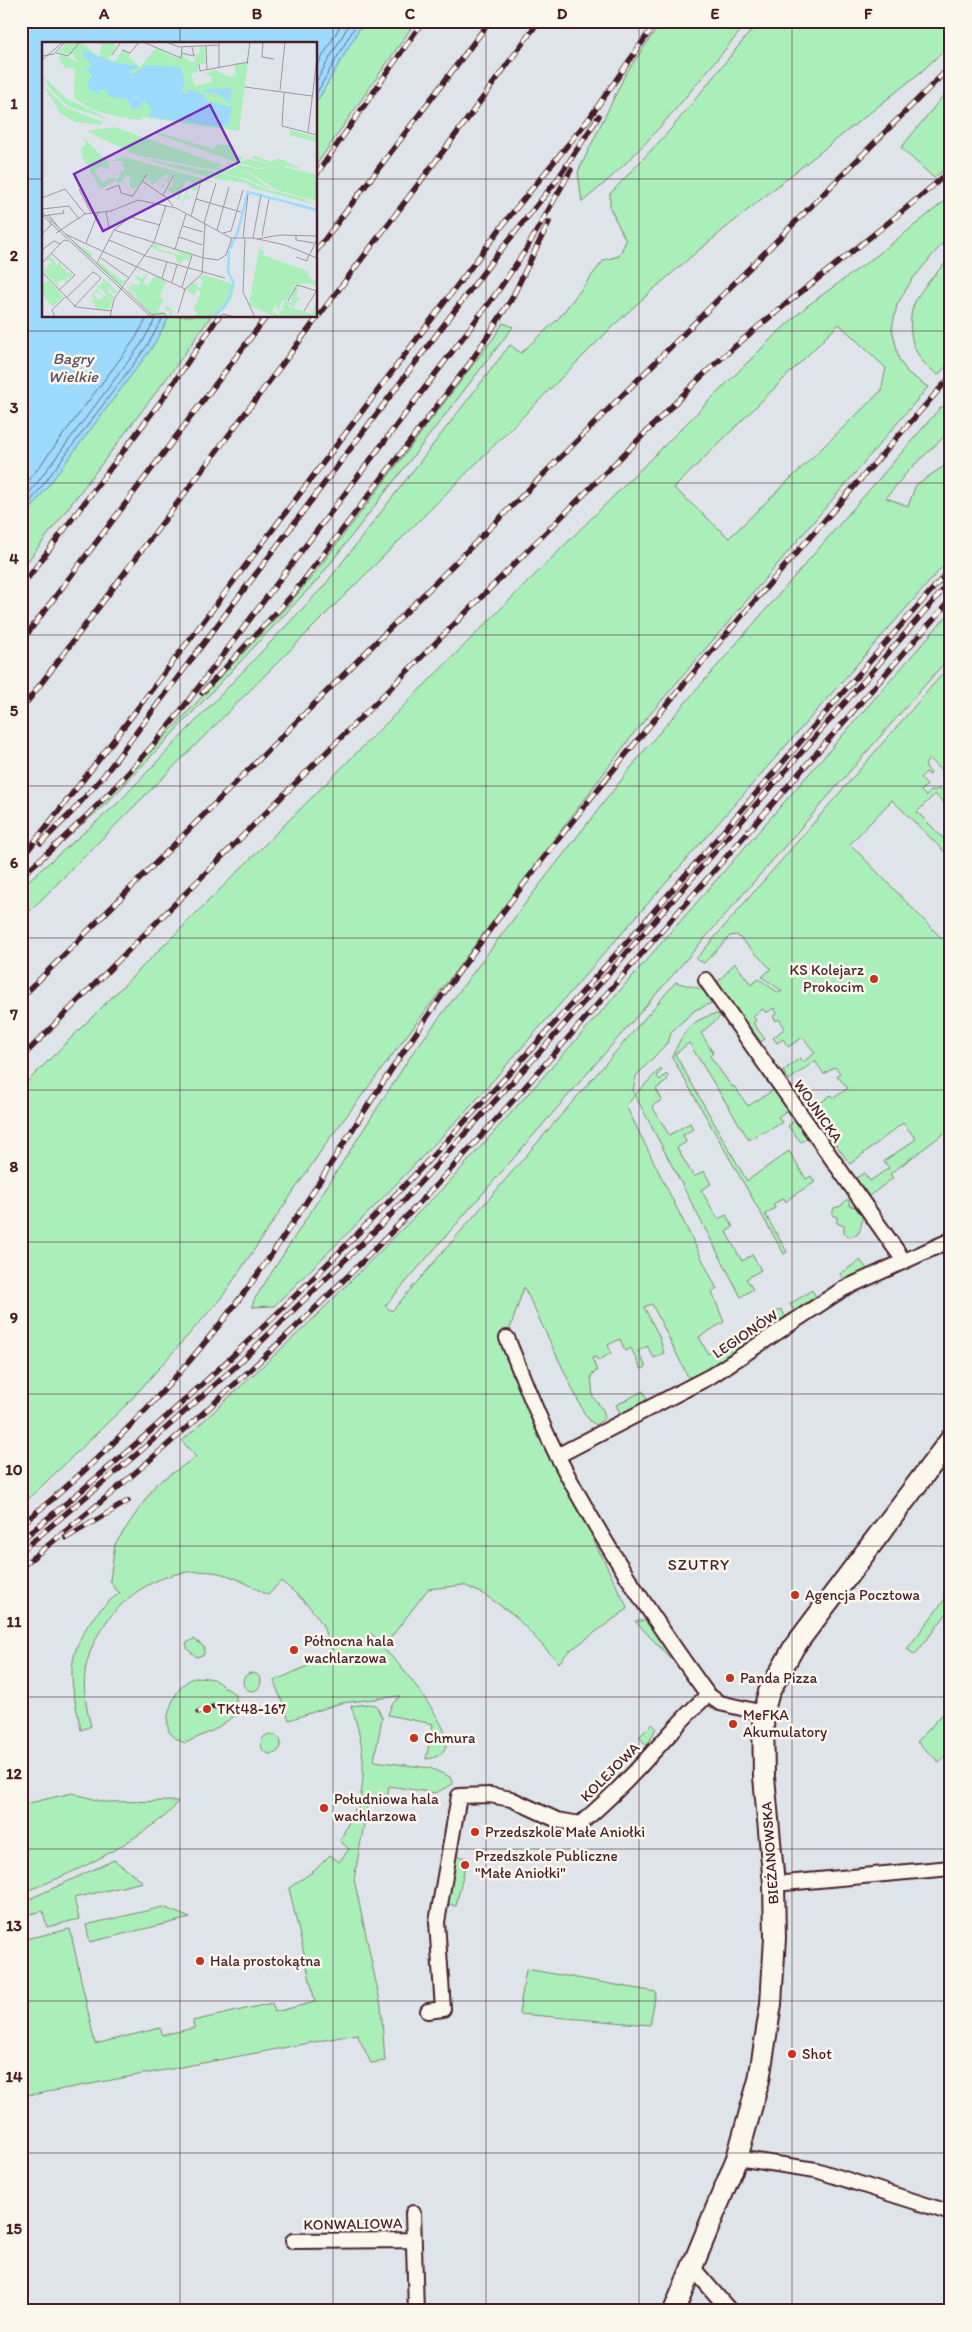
<svg xmlns="http://www.w3.org/2000/svg" width="972" height="2332" viewBox="0 0 972 2332" font-family="Itim,sans-serif">
<style>
.green{fill:#aaefb9;stroke:#7a8772;fill-rule:evenodd}
.water{fill:#9cdafe;stroke:#7b8faa}
.lines{fill:none;stroke-linecap:round;stroke-linejoin:round}
.shore{stroke:#6b6a7f;stroke-width:1}
.street-casing{stroke:#4a1f2b;stroke-width:18}
.secondary-casing{stroke:#4a1f2b;stroke-width:24}
.street{stroke:#fbf7ec;stroke-width:14}
.secondary{stroke:#fbf7ec;stroke-width:20}
.rail-casing{stroke:#4a1f2b;stroke-width:5.5}
.rail{stroke:#fbf7ec;stroke-width:4;stroke-dasharray:11;stroke-linecap:butt}
.grid{fill:none;stroke:#4a1f2b;stroke-width:1;stroke-opacity:0.55}
.poi-dot{fill:#c8321e;stroke:#fbf7ec;stroke-width:2}
.labels{text-anchor:middle;dominant-baseline:central;stroke-width:5;stroke-linejoin:round;paint-order:stroke}
.poi-label{font-size:15px;fill:#4a1f2b;stroke:#fbf7ec;text-anchor:start}
.street-label{font-size:15px;fill:#4a1f2b;stroke:#fbf7ec}
.water-label{font-size:16px;font-style:italic;fill:#5e4e60;stroke:#fbf7ec}
.neighbourhood-label{font-size:16px;letter-spacing:1px;fill:#4a1f2b;stroke:#fbf7ec}
.inset-river{fill:none;stroke:#9cdafe;stroke-width:2.5}
.inset-road{fill:none;stroke:#a3959d;stroke-width:1}
.view{fill:#7b2cbf;fill-opacity:0.15;stroke:#7b2cbf;stroke-width:2.5}
.inset-edge{fill:none;stroke:#4a1f2b;stroke-width:2.5}
.neatline{fill:none;stroke:#4a1f2b;stroke-width:2}
.grid-label{font-size:16px;text-anchor:middle;font-weight:bold;fill:#4a1f2b}
</style>
<rect width="100%" height="100%" fill="#dee4e9"/>
<filter id="ink" filterUnits="userSpaceOnUse"><feTurbulence type="fractalNoise" baseFrequency=".02" numOctaves="2"/><feDisplacementMap in="SourceGraphic" scale="10" xChannelSelector="R" yChannelSelector="G"/><feConvolveMatrix kernelMatrix="1 2 1 2 8 2 1 2 1" color-interpolation-filters="sRGB"/></filter>
<g filter="url(#ink)">
<path class="green" d="M21 21H416L316 165V44H44V316H211L176 366 21 570Z
M662 21H749C696 83 646 152 582 202L578 172 625 75Z
M759 21H951V44L922 71C820 154 713 233 616 323L21 920V887L117 804 324 586 510 345 521 353 558 319 604 260 619 256 626 241 610 208V194L671 129Z
M951 86V163L934 178 901 148Z
M951 196V233L911 281 897 305 892 328 899 360 908 373 928 387 634 733 327 1142 222 1297 128 1403 21 1506V1088L772 338 807 306 880 253ZM839 324 886 368 881 391 729 538 674 488Z
M951 257V361L938 375C932 370 925 365 921 359 908 343 907 313 918 296 927 282 940 269 951 257Z
M503 323 513 327 319 578 108 802 83 824 288 605 310 579 495 336Z
M945 397 951 402V433L947 434 908 471 886 498 908 506 916 485 947 464 951 463V557L469 1108 374 1207 274 1306 252 1307 254 1300 412 1054 527 901 647 747 941 407H944Z
M951 611V655L385 1306 392 1311 676 982C689 987 709 987 714 1002L695 1010 672 1031 668 1042 636 1076 633 1090 635 1095 661 1068 662 1070 657 1076 660 1080 666 1074 668 1076 667 1081 656 1089 662 1100 652 1106 669 1135 690 1123 693 1129 683 1135 686 1142 677 1148 694 1177 704 1171 711 1184 701 1190 718 1219 726 1215 733 1227 726 1232 742 1261 752 1255 761 1270 746 1279 753 1289 741 1297 635 1095 626 1106 717 1289 712 1292 724 1322 699 1337 708 1354 734 1339 739 1350 689 1379 652 1304 644 1307 659 1336 664 1353 654 1358 647 1346 638 1351 646 1367 641 1369 631 1348 625 1351 620 1339 608 1345 611 1353 598 1361 596 1357 592 1358 597 1371 591 1375 593 1397 603 1410 605 1418 596 1425 589 1420 583 1411 524 1287 507 1338 598 1529 591 1535 627 1607 626 1610 568 1652 559 1663 514 1615 485 1595 464 1585 428 1589 385 1645 370 1633 366 1637C373 1642 381 1647 388 1653 402 1666 442 1718 446 1736 449 1750 439 1758 426 1759L433 1724 388 1715 391 1706 400 1696 341 1703 289 1720 274 1681 332 1655C329 1645 326 1633 322 1624 312 1607 296 1593 281 1581L268 1595C251 1586 232 1574 212 1572 154 1565 99 1610 86 1666 82 1685 86 1707 91 1726L81 1730C77 1709 69 1682 73 1661 78 1634 97 1608 120 1593L114 1588 110 1580 115 1544 156 1484 196 1457 182 1441 310 1322 452 1179 609 1003Z
M951 664V780L929 759 925 765 931 774 929 775 926 772 920 778 927 785 921 791 926 796 931 791 940 789 951 797V802L947 806 935 794 917 812 951 846V858L892 800 850 844 951 948V1128L890 1174 893 1178 869 1196 856 1178 864 1173 870 1181 889 1168 884 1161 916 1139 903 1123 850 1164 811 1110 831 1095 834 1098 848 1088 837 1076 840 1073 835 1067 824 1074 815 1061 789 1080 783 1071 800 1058 803 1062 815 1053 803 1037 788 1047 783 1039 777 1043 773 1038 785 1028 779 1019 776 1021 773 1016 777 1014 774 1008 766 1013 763 1009 753 1016 756 1021 753 1023 765 1039 761 1042 717 983 735 963 751 985 759 979 779 993 782 991 762 977 771 969 737 935 730 936 704 963 696 959Z
M714 1014 722 1015 701 1033 713 1053 710 1056 732 1087 734 1086 748 1106 777 1088 810 1136 801 1142 788 1126 797 1119 794 1115 790 1116 786 1111 778 1117 782 1122C771 1131 760 1132 749 1140L689 1043 675 1054 747 1181 789 1151 806 1179 811 1176 815 1182C805 1189 794 1193 786 1202L784 1198 773 1204 775 1208 765 1214 787 1252 784 1254 672 1057C682 1035 687 1022 714 1014Z
M846 1200H849L850 1206 860 1207C864 1216 862 1226 858 1234L850 1237 844 1233V1226L837 1223V1217L832 1215 834 1208 841 1206Z
M860 1260 868 1270 845 1281 840 1274Z
M812 1290 817 1299 796 1314 790 1304Z
M781 1309 788 1320 763 1335 757 1324Z
M643 1391 648 1402 621 1415 616 1405Z
M951 1591V1608L915 1655 907 1649Z
M635 1621H645L649 1623 674 1662Z
M194 1639 204 1647V1654L197 1657 188 1650 186 1643Z
M243 1682a9 9 0 1 1 18 0a9 9 0 1 1-18 0Z
M200 1677 213 1679 236 1695V1715L212 1731 185 1743C179 1740 172 1737 169 1731 163 1716 176 1688 189 1680 192 1678 197 1678 200 1677Z
M368 1704 376 1705 382 1718 374 1761 430 1768 450 1777 453 1784 435 1793 389 1786 387 1799 369 1797 354 1879 381 2006 385 2061 371 2063 357 2034 37 2094 21 2095V1940L70 1929 95 2044 160 2028 163 2035 194 2028 193 2021 272 2003 275 2012 315 2002 289 1888 315 1870 330 1855 339 1862 349 1849 340 1841 355 1809 358 1810C367 1770 364 1744 351 1706Z
M951 1705V1750L939 1762 917 1742Z
M652 1724 656 1728 647 1746 639 1737Z
M261 1744a10 10 0 1 1 20 0a10 10 0 1 1-20 0Z
M72 1793 104 1802 178 1801C171 1814 159 1820 147 1829 107 1857 67 1876 21 1893V1805Z
M455 1856 467 1858 456 1906 449 1904 446 1900Z
M114 1860 143 1882 74 1898 79 1919 47 1927 43 1911 21 1916V1903Z
M163 1907 190 1918 90 1942 86 1925Z
M526 1969 656 1992 650 2025 519 2014Z"/>
<path class="water" d="M21 21H364L316 103V44H44V316H170L151 349 21 522Z"/>
<g class="lines">
<path class="shore" d="M316 68 343 21
M316 82 351 21
M316 94 358 21
M21 491 135 339 148 316
M21 504 142 343 157 316
M21 514 147 346 164 316"/>
<g class="street-casing">
<path id="street" d="M706 980 904 1261
M507 1338C523 1377 538 1419 558 1457 601 1541 653 1619 708 1695L720 1703 763 1713
M557 1456 711 1376 843 1289 951 1240
M774 1884 951 1868
M428 2011 443 2009 437 1922 459 1796 490 1795 511 1799 557 1820 580 1824C606 1802 632 1776 654 1751 672 1732 688 1712 708 1695
M737 2158 816 2170 951 2213
M413 2213 416 2311
M293 2241 413 2240
M692 2267 730 2311"/>
</g>
<g class="secondary-casing">
<path id="secondary" d="M674 2311 737 2158 759 2080 771 2004 775 1938 774 1884 764 1777 763 1713 769 1692 794 1647 951 1439"/>
</g>
<use href="#street" class="street"/>
<use href="#secondary" class="secondary"/>
<g class="rail-casing">
<path id="rail" d="M316 175 423 21
M316 251 490 21
M21 587 164 397 219 316
M21 642 267 316
M202 693 294 593 470 363 511 300 549 222
M21 710 463 125 539 21
M41 843 71 813 105 774 492 261 557 180 599 116
M21 859 97 762 509 217 588 120 657 21
M21 876C77 828 131 774 176 717L498 291 527 248 571 170
M21 998 951 66
M21 1058 701 377C780 303 870 242 951 170
M21 1525C106 1457 182 1376 247 1289 287 1235 322 1177 358 1121 397 1060 437 1001 480 943 625 744 789 561 951 376
M66 1538 128 1501
M21 1540C374 1259 656 905 951 568
M21 1551 137 1454 235 1367 385 1221 548 1043 951 581
M21 1567C145 1469 262 1363 373 1251 463 1160 547 1062 631 966 738 844 844 721 951 599
M198 1712 216 1706"/>
</g>
<use href="#rail" class="rail"/>
</g>
</g>
<path class="grid" d="M180 21V44M333 21V2311M486 21V2311M639 21V2311M792 21V2311M21 179H44M316 179H951M180 316V2311M21 331H951M21 483H951M21 635H951M21 786H951M21 938H951M21 1090H951M21 1242H951M21 1394H951M21 1546H951M21 1697H951M21 1849H951M21 2001H951M21 2153H951"/>
<g class="poi-dot">
<circle cx="874" cy="979" r="5"/>
<circle cx="795" cy="1595" r="5"/>
<circle cx="294" cy="1650" r="5"/>
<circle cx="730" cy="1678" r="5"/>
<circle cx="207" cy="1709" r="5"/>
<circle cx="733" cy="1724" r="5"/>
<circle cx="414" cy="1738" r="5"/>
<circle cx="324" cy="1808" r="5"/>
<circle cx="475" cy="1832" r="5"/>
<circle cx="465" cy="1865" r="5"/>
<circle cx="200" cy="1961" r="5"/>
<circle cx="792" cy="2054" r="5"/>
</g>
<g class="labels">
<g class="poi-label">
<text x="864" y="970" text-anchor="end">KS Kolejarz<tspan x="864" dy="17">Prokocim</tspan></text>
<text x="805" y="1595">Agencja Pocztowa</text>
<text x="304" y="1641">Północna hala<tspan x="304" dy="17">wachlarzowa</tspan></text>
<text x="740" y="1678">Panda Pizza</text>
<text x="217" y="1709">TKt48-167</text>
<text x="743" y="1715">MeFKA<tspan x="743" dy="17">Akumulatory</tspan></text>
<text x="424" y="1738">Chmura</text>
<text x="334" y="1799">Południowa hala<tspan x="334" dy="17">wachlarzowa</tspan></text>
<text x="485" y="1832">Przedszkole Małe Aniołki</text>
<text x="475" y="1856">Przedszkole Publiczne<tspan x="475" dy="17">"Małe Aniołki"</tspan></text>
<text x="210" y="1961">Hala prostokątna</text>
<text x="802" y="2054">Shot</text>
</g>
<g class="street-label">
<text transform="translate(818 1111) rotate(55)">WOJNICKA</text>
<text transform="translate(745 1334) rotate(-34)">LEGIONÓW</text>
<text transform="translate(610 1772) rotate(-45)">KOLEJOWA</text>
<text transform="translate(770 1853) rotate(-94)">BIEŻANOWSKA</text>
<text transform="translate(353 2224) rotate(-1)">KONWALIOWA</text>
</g>
<g class="water-label">
<text x="73" y="358">Bagry<tspan x="73" dy="18">Wielkie</tspan></text>
</g>
<g class="neighbourhood-label">
<text x="699" y="1564">SZUTRY</text>
</g>
</g>
<g transform="translate(42 42)">
<rect width="275" height="275" fill="#dee4e9"/>
<path d="M25 0H39L57 15 60 3 57 0H70L74 5 66 17 74 19 80 8 88 11 87 15 98 25 114 6 132 15 137 16 140 11 144 12 149 16 141 12V15L150 20 153 19V11L157 14 158 5H163L164 22H156V30L149 31 153 44 170 40 169 34 163 32 171 28 178 30 180 38 179 31 189 35 194 32 193 22 206 20 197 89 100 75 98 78 76 75 49 67 32 56 33 27 23 26 17 17 18 13 26 15 37 21 30 12 16 11ZM0 33 24 56 69 78 27 65 9 48ZM0 42 23 65 61 80 59 83 33 80 19 72ZM72 85 189 126H191H187L177 124 173 128 94 113 44 89ZM248 88 275 95V100L247 93ZM115 90 171 107 175 102 194 104 190 108 201 116 196 121 112 91ZM41 95 66 120 68 127 60 124 52 129 61 141 67 136H77L78 129 83 130 80 119H70L81 115 173 140H154L157 143 153 150 149 147 151 140 148 141 145 153 150 156 145 157 144 153 141 163 140 162 148 139 144 138 137 158 134 157 137 154 124 149 129 150 125 147 130 144 132 134 134 136 131 131 127 140H124L126 134 121 141 123 145 118 146 127 133 124 132 115 145 123 132 110 144 108 138 103 140 108 132 93 147 88 145V135L84 134 77 142 74 138 59 147 41 116 39 106 44 103ZM213 114 229 120 236 116 260 127 245 124 242 125 275 133V159L234 148 210 132 193 126 195 123H185L186 120 215 127 241 125 215 126 198 121 204 117 230 122 209 116ZM99 116 173 130 172 133 165 130 173 136 174 130 198 136 226 148 236 151 205 137 174 129 177 125 183 129 193 126 211 134 229 148 275 160 260 157 275 163 210 146 204 141 172 137ZM29 199 51 212 48 216 55 223 57 220 79 238H84L79 244 71 237ZM112 202 128 207 114 204 117 207 144 215 130 207 149 213 147 218 143 217 136 223 133 213 116 209 109 205ZM217 207 222 209 221 213 265 229 267 236 275 240V244L267 241 253 243 246 257 240 259 236 269H240L243 259 249 261 252 246 257 244 254 253 258 258H255L252 265 246 262 247 265 270 272 274 259 275 275H241L235 269 234 263 230 269 238 274 233 275 207 263ZM8 213 15 223 17 220 21 227 25 226 23 229 31 232 28 236 24 235 26 238 23 240V237L15 240 18 246 1 229 5 225 12 234 6 226V223L9 221 16 229 8 218 2 219ZM106 231 101 241 105 244 113 234 124 239 117 255 122 258 115 269 127 273 129 269 123 268 125 264 131 269 129 275 124 272V275H112L86 248 85 241 87 247 93 253 94 252 88 246V244L95 249 86 241 96 243 99 240 91 233 100 236ZM162 233 192 242 190 257 174 275H149L156 271 152 268 159 249 155 247 152 254 144 247 152 240 158 246 161 239 157 236ZM61 235 75 250 72 252 66 244 67 249 62 247 72 254 70 258 58 246 55 248 62 255 54 250 51 252 57 258 64 253 70 259 67 268H54L52 261 45 258 52 259 49 254 56 245 54 242 57 244 61 240ZM7 238 21 255 11 265 3 256V252L0 255V243Z" fill="#aaefb9"/>
<path d="M42 8 71 20 97 24 88 30 89 33 104 23 139 25 143 41 140 48 145 53 146 47 161 52 165 47 189 46 188 61 175 52 164 50 162 53 163 59 190 65 187 83 171 84 108 75 109 65 105 64 103 57 99 65 90 68 85 57 68 55 63 48H58L56 52 47 48 45 41 50 34 44 27 49 23 40 12Z" fill="#9cdafe"/>
<path class="inset-river" d="M188 207 196 189 206 150 275 168M171 275 184 263 192 241 186 230 187 209"/>
<path class="inset-road" d="M101 0 139 16 140 5M124 0 137 5 177 3M177 0V25M221 0 220 15 232 17M164 4 165 28M80 8 88 11 97 0M14 11 26 14 38 0M140 11 152 14 150 5M70 13 79 0M0 14 12 12 23 0M0 18 21 0M157 22 158 29 206 20M205 22 208 0M203 45 270 54M238 48 243 0M242 51 240 84 275 93M266 90 275 16M100 139 125 156 131 164M37 147 49 171M64 148 77 143 79 151 90 154M121 153 132 133M90 155 105 132M0 156 23 147 43 172M154 157 199 170M27 164 37 177M0 167 27 164M0 170 112 275M64 170 67 185M6 172 16 185M0 173 109 275M1 174 22 171 21 168M149 174 159 139M88 175 118 183M162 181 174 141M141 184 161 190M72 188 162 216 176 218 184 213 190 196M175 188 187 145M14 191 43 172 69 169 96 158 134 166 189 196H211L243 203 275 216M181 191 189 189 201 148M0 192 9 183 8 179M23 192 143 247M254 193V198L272 201M220 194 227 157M137 195 160 203M201 196 206 152M203 196 201 250 213 275M211 196 219 153M215 197 238 193 275 194M67 198 104 214 183 236M44 201 56 171M133 207 144 172M0 208 12 199 18 202M9 211 33 233 17 248M268 212 275 197M254 215 265 219 267 212M59 216 87 236M0 221 22 198 26 199M55 221 72 188 88 175M0 230 34 265 69 269M120 236 125 220M130 240 135 223M140 245 150 213M143 247 160 232 163 182M24 256 51 230 56 233 59 236 32 265M246 259 255 243 275 249M262 269 275 248M136 271 143 247M109 273 122 271 125 275M13 275 10 268 23 255M68 275 72 257 112 200 124 163M176 275 181 272 192 275"/>
<path class="view" d="M168 63 197 120 61 189 32 132Z"/>
<rect width="275" height="275" class="inset-edge"/>
</g>
<rect width="972" height="2332" fill="none" stroke="#fbf7ec" stroke-width="55"/>
<rect x="28" y="28" width="916" height="2276" class="neatline"/>
<g class="grid-label">
<text x="104" y="19">A</text>
<text x="257" y="19">B</text>
<text x="410" y="19">C</text>
<text x="562" y="19">D</text>
<text x="715" y="19">E</text>
<text x="868" y="19">F</text>
<text x="14" y="109">1</text>
<text x="14" y="261">2</text>
<text x="14" y="413">3</text>
<text x="14" y="564">4</text>
<text x="14" y="716">5</text>
<text x="14" y="868">6</text>
<text x="14" y="1020">7</text>
<text x="14" y="1172">8</text>
<text x="14" y="1323">9</text>
<text x="14" y="1475">10</text>
<text x="14" y="1627">11</text>
<text x="14" y="1779">12</text>
<text x="14" y="1931">13</text>
<text x="14" y="2082">14</text>
<text x="14" y="2234">15</text>
</g>
</svg>
